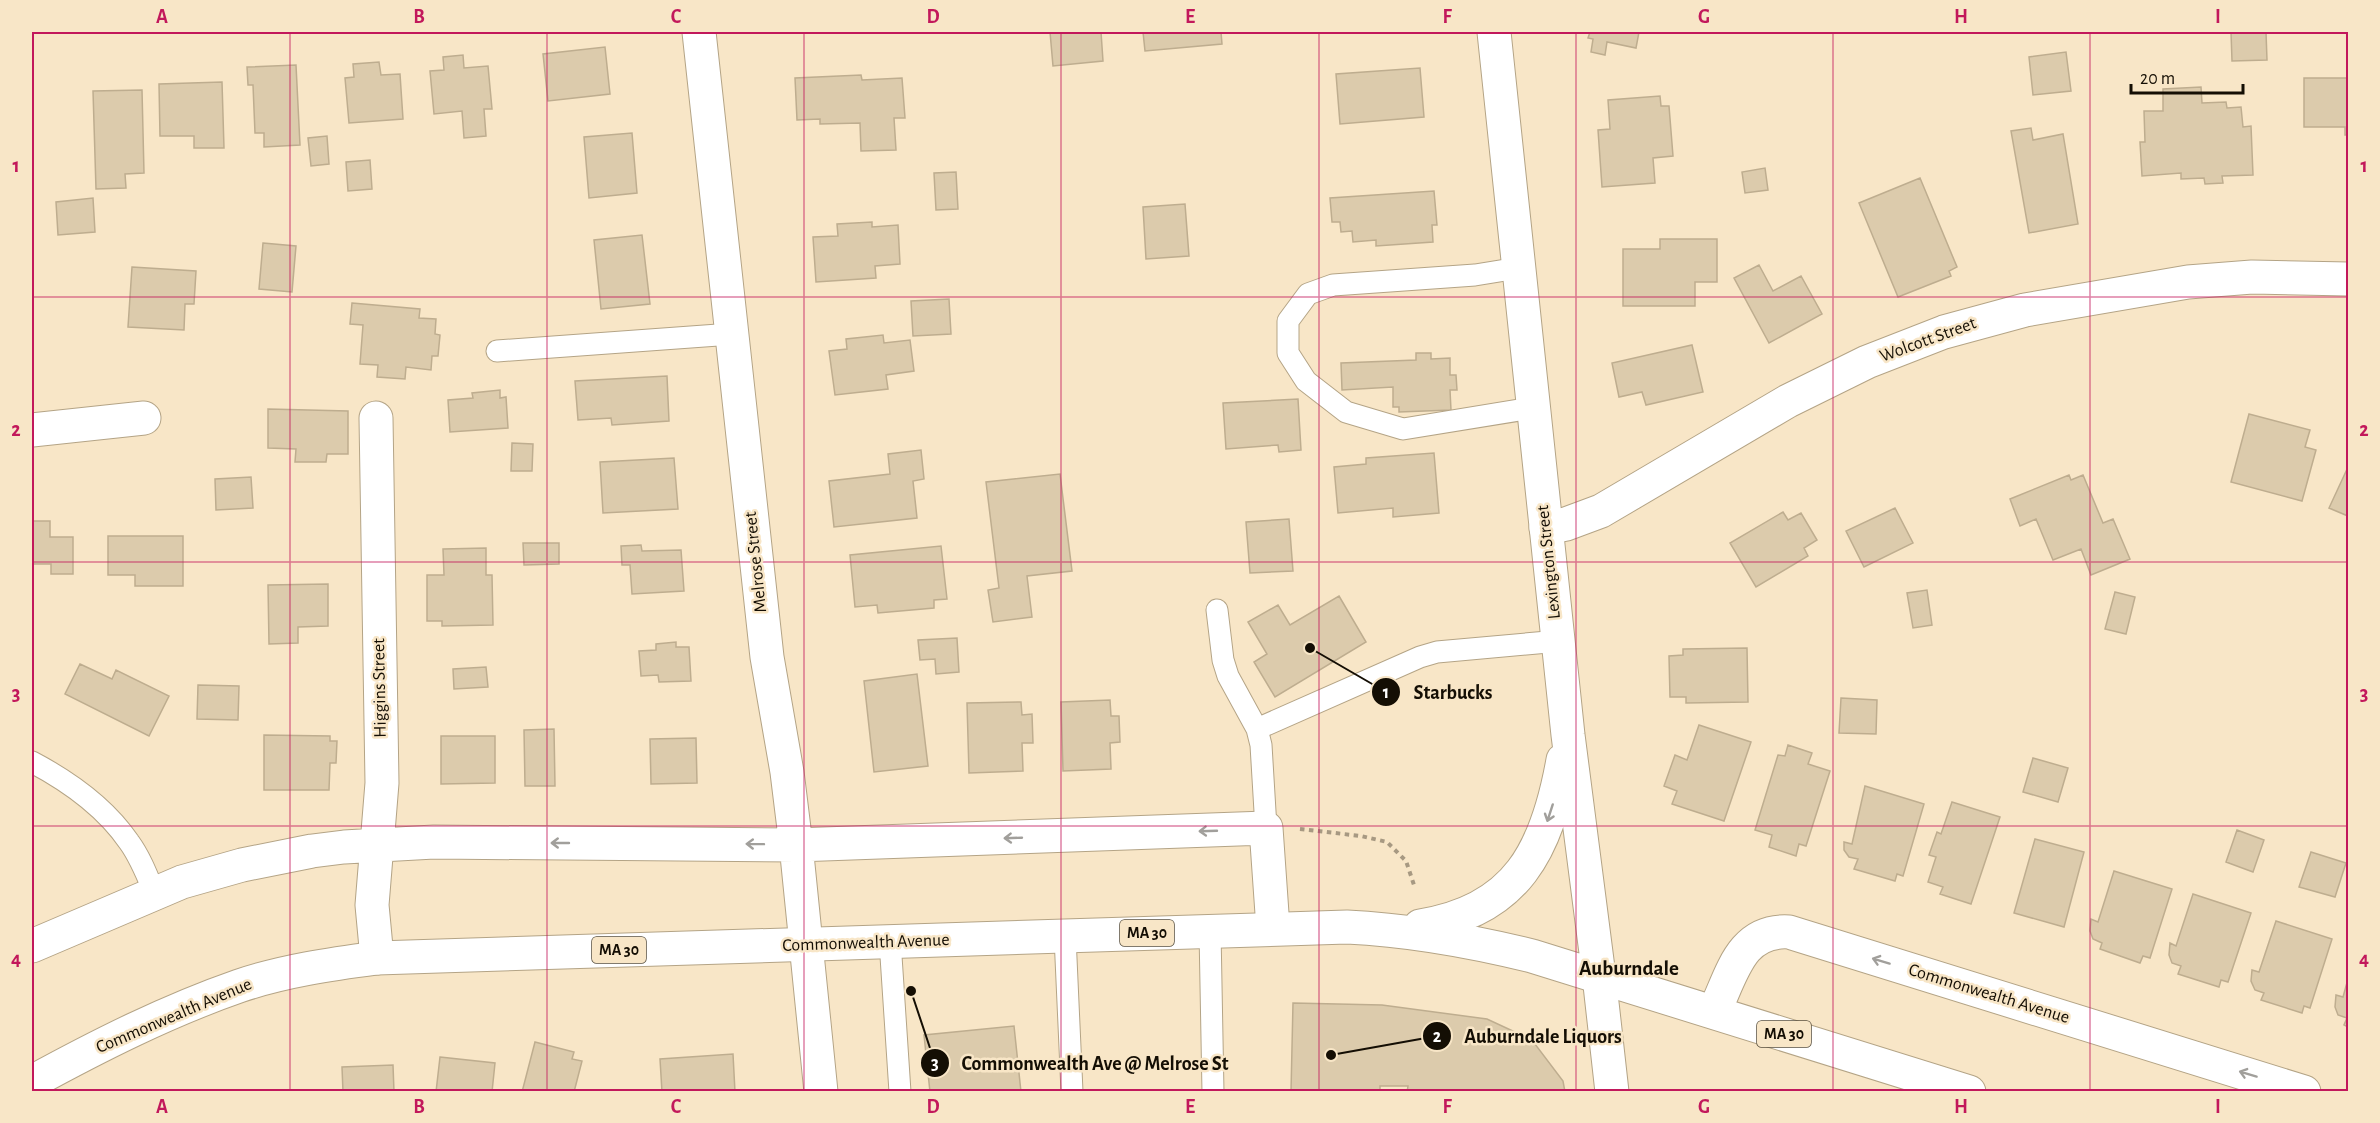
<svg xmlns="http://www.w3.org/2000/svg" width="2380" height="1123" viewBox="0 0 2380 1123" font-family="'Alegreya Sans',sans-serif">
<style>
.building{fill:#dccbac;stroke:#bead8f;stroke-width:1.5}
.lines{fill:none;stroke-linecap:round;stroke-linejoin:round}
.service-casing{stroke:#b4a486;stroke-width:23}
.minor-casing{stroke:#b4a486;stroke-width:35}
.tertiary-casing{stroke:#b4a486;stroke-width:35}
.secondary-casing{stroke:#b4a486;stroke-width:35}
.primary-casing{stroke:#b4a486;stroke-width:35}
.path{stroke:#a79982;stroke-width:4;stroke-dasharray:4.5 4.5;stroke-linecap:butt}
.service{stroke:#fff;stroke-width:21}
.minor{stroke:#fff;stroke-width:33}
.tertiary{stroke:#fff;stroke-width:33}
.secondary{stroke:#fff;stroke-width:33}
.primary{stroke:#fff;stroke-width:33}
.oneway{stroke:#a19f9b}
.grid{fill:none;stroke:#c2185b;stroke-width:1.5;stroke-opacity:0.55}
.labels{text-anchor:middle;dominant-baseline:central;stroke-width:5;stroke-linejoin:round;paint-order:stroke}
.shield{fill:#f8e6c7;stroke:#584f3e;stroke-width:1.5}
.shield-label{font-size:16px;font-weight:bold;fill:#140e04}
.street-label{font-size:18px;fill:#140e04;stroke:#f8e6c7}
.quarter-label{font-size:21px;font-weight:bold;fill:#140e04;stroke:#f8e6c7}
.leader{fill:none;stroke:#140e04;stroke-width:2}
.callout-dot{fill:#140e04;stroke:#f8e6c7;stroke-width:2}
.mark-label{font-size:18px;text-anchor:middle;font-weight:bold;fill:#fff}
.callout-label{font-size:20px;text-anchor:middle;font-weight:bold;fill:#140e04;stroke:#f8e6c7;stroke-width:5;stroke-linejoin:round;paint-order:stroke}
.neatline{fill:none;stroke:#c2185b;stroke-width:2}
.grid-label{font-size:20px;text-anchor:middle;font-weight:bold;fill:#c2185b}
</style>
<rect width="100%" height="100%" fill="#f8e6c7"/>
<path class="building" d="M1050 32H1101L1103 61 1053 66Z
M1143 32H1221L1222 44 1145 51Z
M1590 32H1639L1636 48 1607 42 1605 55 1591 52 1593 39 1588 38Z
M2231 32H2266L2267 60 2232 61Z
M605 47 610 94 548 101 543 54Z
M2066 52 2071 91 2033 95 2029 57Z
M463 55 464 68 488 66 492 109H484L486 136 464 138 462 111 434 114 430 71 444 70 443 57Z
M379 62 381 75 400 74 403 119 349 123 345 78 354 77 353 64Z
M296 65 300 145 264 147V133H255L253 85H248L247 67Z
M1420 68 1424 117 1340 124 1336 74Z
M861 75 862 80 902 78 905 118H894L896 150 861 151 860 123 820 124V119L797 120 795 78Z
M2304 78H2348V135H2345V127H2304Z
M222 82 224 148H194V136H160L159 84Z
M2201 87 2202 103 2226 102 2227 108 2241 107 2243 127 2251 126 2253 175 2222 176 2223 183 2205 184 2204 178 2181 179V173L2142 176 2140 142H2145L2144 111H2163V89Z
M142 90 144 173 125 174 126 188 96 189 93 91Z
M1660 96 1661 106H1669L1673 156 1653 158 1655 183 1602 187 1598 130 1610 129 1608 100Z
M2031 128 2033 140 2063 134 2078 224 2029 233 2011 131Z
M632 133 637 193 589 198 584 137Z
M327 136 329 164 311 166 308 138Z
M370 160 372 189 348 191 346 162Z
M1765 168 1768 190 1745 193 1742 172Z
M956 172 958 209 936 210 934 173Z
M1920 178 1957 267 1949 271 1951 276 1898 297 1859 203Z
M1434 191 1437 225H1432L1433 242 1376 246V240L1353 242 1352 231 1341 232 1340 222H1332L1330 198Z
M93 198 95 232 58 235 56 202Z
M1185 204 1189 256 1146 259 1143 207Z
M872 222V227L898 225 900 264 875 266 876 278 816 282 813 237 838 236 837 224Z
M642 235 650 304 601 309 594 240Z
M1660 239H1717V282H1695V306H1623V249H1660Z
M263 243 296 246 292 292 259 289Z
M1759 265 1773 291 1801 276 1822 314 1769 343 1734 278Z
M132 267 196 271 194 304H185L184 330 128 327Z
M949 299 951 334 913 336 911 301Z
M352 303 420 309 419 318 436 319 435 334 440 335 438 356H432L431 370 406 367 405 379 377 377 378 365 360 364 363 325 350 324Z
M883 335 884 343 910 340 914 371 886 375 888 389 835 395 829 351 847 349 846 339Z
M1692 345 1703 392 1646 405 1642 392 1619 397 1612 363Z
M1416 353H1431V359L1450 358V375H1456L1457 390H1450L1451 410 1399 412V407H1393V387L1342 390 1341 363 1416 360Z
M667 376 669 421 612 425 611 418 578 420 575 381Z
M500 390V398L506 397 508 428 450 432 448 400 473 398 472 393Z
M1298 399 1301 450 1279 452 1278 445 1226 449 1223 403Z
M268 409 348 411V454H327L326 462H295L296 449 268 448Z
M2249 414 2310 430 2305 447 2316 450 2302 501 2231 482Z
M512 443 533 444 532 471H511Z
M921 450 924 479 913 481 917 518 834 527 829 481 890 474 888 454Z
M1434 453 1439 513 1393 517V508L1338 513 1334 467 1366 464V458Z
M674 458 678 509 603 513 600 462Z
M2348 467V516L2329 508Z
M1060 474 1072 571 1027 576 1032 617 993 622 988 590 999 588 986 482Z
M2069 475 2071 480 2083 475 2103 523 2113 519 2130 559 2091 575 2081 549 2053 560 2036 519 2020 526 2010 499Z
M251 477 253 508 216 510 215 479Z
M1895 508 1913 543 1864 567 1846 531Z
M1783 512 1788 520 1801 513 1817 540 1804 548 1808 556 1756 587 1730 543Z
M1289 519 1293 571 1250 573 1246 522Z
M32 521H50V537H73V574H51V564H32Z
M108 536H183V586H135V575H108Z
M523 543H559V564L524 565Z
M641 545 642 551 681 550 684 591 632 594 630 565H622L621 546Z
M941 546 947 599 934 600V608L878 613 877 605 855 607 850 555Z
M486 548V575H492L493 625 442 626V621H427V575H444L443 549Z
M328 584V626L298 627V643L269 644 268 585Z
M1927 590 1932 625 1913 628 1907 593Z
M2115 592 2135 597 2126 634 2105 629Z
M1339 596 1366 642 1275 697 1254 662 1267 654 1248 622 1278 605 1290 625Z
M957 638 959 672 936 674 935 659 920 660 918 640Z
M676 642V647H689L691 681 659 682 658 675 641 676 639 651 656 650V644Z
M1747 648 1748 702 1686 703V697H1670L1669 656 1683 655V649Z
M80 664 112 679 116 670 169 696 149 736 65 694Z
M486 667 488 687 454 689 453 669Z
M917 674 928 766 874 772 864 681Z
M198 685 239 686 238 720 197 719Z
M1841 698 1877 700 1876 734 1839 733Z
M1110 700 1111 716H1119L1120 742 1110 743 1111 769 1063 771 1061 702Z
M1021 702 1022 715 1032 714 1033 743H1022L1023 771 969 773 967 703Z
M1699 725 1751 742 1724 821 1672 804 1677 791 1664 786 1675 755 1687 760Z
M554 729 555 786H525L524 730Z
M264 735 330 736V741H337L336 763H330L329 790H264Z
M441 736H495V783L441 784Z
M696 738 697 783 651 784 650 739Z
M1788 745 1812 753 1808 764 1830 771 1806 846 1799 844 1796 856 1769 847 1772 835 1755 830 1778 755 1785 756Z
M2033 758 2068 768 2058 802 2023 792Z
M1865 786 1924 804 1903 876 1897 874 1895 881 1854 869 1858 859 1849 857 1844 850V842L1852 844Z
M1952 802 2000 817 1971 904 1940 894 1943 887 1928 882 1936 857 1929 855 1937 832 1941 834Z
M2237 830 2264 840 2253 872 2226 862Z
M2035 839 2084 852 2064 927 2014 913Z
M2311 852 2346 863 2335 897 2299 887Z
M2114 871 2172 889 2150 958 2143 956 2140 963 2100 949 2102 943 2093 939 2090 931 2091 919 2098 922Z
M2193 894 2251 913 2228 982 2221 980 2219 987 2178 974 2181 966 2172 963 2169 955 2170 943 2176 946Z
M2276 921 2332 939 2310 1008 2304 1006 2302 1013 2261 1000 2264 993 2255 990 2251 981 2252 970 2259 972Z
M2348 979V1027L2344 1025 2347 1018 2338 1015 2335 1007 2336 995 2343 997Z
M1293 1003 1382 1005 1487 1019 1532 1040 1563 1081 1565 1092H1407L1408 1086H1380V1092H1291Z
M1014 1026 1021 1092H930L924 1035Z
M535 1042 574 1052 572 1059 582 1061 574 1092H522Z
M733 1054 735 1092H662L660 1059Z
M440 1057 495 1063 492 1092H436Z
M393 1065 394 1092H343L342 1067Z"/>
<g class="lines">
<g class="service-casing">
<path id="service" d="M1518 268 1475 275 1333 285 1308 294 1288 321V353L1306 381 1346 412 1403 429 1532 408
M497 351 732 334
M1217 610 1223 660 1228 676 1257 729 1261 745 1266 828
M1257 729 1420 657 1437 652 1559 641
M32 762C68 781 105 807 129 842 140 857 147 875 154 892
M1210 931 1213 1092
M1065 936 1072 1092
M890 941 900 1092"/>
</g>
<g class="minor-casing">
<path id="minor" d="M699 32 767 657 787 772 796 845 821 1092
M376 418 382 783 372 905 377 958
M32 430 144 418
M32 946 182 882 242 865 312 851 344 847 434 842 796 845 1266 828 1273 928
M1714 1012C1732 975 1740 929 1789 932L2304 1092"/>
</g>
<g class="tertiary-casing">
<path id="tertiary" d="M1546 528 1566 524 1601 511 1788 401 1867 362 1944 332 2025 310 2188 282 2252 277 2348 279"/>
</g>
<g class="secondary-casing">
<path id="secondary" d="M1599 976 1612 1092"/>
</g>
<g class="primary-casing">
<path id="primary" d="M1494 32 1568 735 1599 976
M1420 926C1517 911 1547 850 1563 760
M32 1082C98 1046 167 1011 239 986 283 971 331 964 377 958L1347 927C1410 930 1471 941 1532 956L1969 1092"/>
</g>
<path class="path" d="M1300 829 1361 836 1387 842 1406 861 1415 888"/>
<use href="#service" class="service"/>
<use href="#minor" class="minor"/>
<use href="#tertiary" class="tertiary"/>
<use href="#secondary" class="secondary"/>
<use href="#primary" class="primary"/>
</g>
<defs><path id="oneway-shaft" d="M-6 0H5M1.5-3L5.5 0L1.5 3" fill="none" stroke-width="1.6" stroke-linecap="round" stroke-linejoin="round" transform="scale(1.5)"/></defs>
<g class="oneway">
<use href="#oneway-shaft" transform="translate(1550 813) rotate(108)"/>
<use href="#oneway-shaft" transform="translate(1208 831) rotate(178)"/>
<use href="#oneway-shaft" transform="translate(1013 838) rotate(178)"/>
<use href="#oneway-shaft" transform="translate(560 843) rotate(-180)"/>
<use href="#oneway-shaft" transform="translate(755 844) rotate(-179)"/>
<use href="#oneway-shaft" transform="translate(1881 961) rotate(-163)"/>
<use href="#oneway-shaft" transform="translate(2248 1074) rotate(-163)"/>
</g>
<path class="grid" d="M290 32V1092M547 32V1092M804 32V1092M1061 32V1092M1319 32V1092M1576 32V1092M1833 32V1092M2090 32V1092M32 297H2348M32 562H2348M32 826H2348"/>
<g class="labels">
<g class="shield">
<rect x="1120" y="920" width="54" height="26" rx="4.5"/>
<rect x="592" y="937" width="54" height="26" rx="4.5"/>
<rect x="1757" y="1021" width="54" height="26" rx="4.5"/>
</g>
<g class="shield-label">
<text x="1147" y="933">MA 30</text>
<text x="619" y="950">MA 30</text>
<text x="1784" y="1034">MA 30</text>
</g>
<g class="street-label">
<text transform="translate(1928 340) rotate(-20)">Wolcott Street</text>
<text transform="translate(756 562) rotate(-96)">Melrose Street</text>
<text transform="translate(1549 562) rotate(-96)">Lexington Street</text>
<text transform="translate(380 688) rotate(-91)">Higgins Street</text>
<text transform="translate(866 943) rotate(-2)">Commonwealth Avenue</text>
<text transform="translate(1989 994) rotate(17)">Commonwealth Avenue</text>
<text transform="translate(174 1016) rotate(-23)">Commonwealth Avenue</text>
</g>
<g class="quarter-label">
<text x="1629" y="968">Auburndale</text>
</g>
</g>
<path class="leader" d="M1310 648L1386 692M1331 1055L1437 1036M911 991L935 1063"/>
<g class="callout-dot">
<circle cx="1310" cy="648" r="6"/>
<circle cx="1331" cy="1055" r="6"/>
<circle cx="911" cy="991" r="6"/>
<circle cx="1386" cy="692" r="15"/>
<circle cx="1437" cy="1036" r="15"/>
<circle cx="935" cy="1063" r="15"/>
</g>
<g class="mark-label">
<text x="1386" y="698">1</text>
<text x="1437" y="1042">2</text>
<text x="935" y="1069">3</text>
</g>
<g class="callout-label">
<text x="1453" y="699">Starbucks</text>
<text x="1543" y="1043">Auburndale Liquors</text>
<text x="1095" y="1070">Commonwealth Ave @ Melrose St</text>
</g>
<rect width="2380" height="1123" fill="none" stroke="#f8e6c7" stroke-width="66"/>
<path d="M2131 84v9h112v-9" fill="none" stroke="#140e04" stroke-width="3"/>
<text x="2140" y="84" font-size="18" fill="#140e04" stroke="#f8e6c7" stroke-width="4.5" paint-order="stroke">20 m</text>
<rect x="33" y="33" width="2314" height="1057" class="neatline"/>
<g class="grid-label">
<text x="162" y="23">A</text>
<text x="419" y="23">B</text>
<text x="676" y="23">C</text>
<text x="933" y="23">D</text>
<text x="1190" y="23">E</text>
<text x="1447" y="23">F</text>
<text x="1704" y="23">G</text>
<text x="1961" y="23">H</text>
<text x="2218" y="23">I</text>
<text x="16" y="172">1</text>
<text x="2364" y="172">1</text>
<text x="16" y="436">2</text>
<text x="2364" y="436">2</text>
<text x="16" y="700">3</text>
<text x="2364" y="700">3</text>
<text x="16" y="965">4</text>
<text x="2364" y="965">4</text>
<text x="162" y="1113">A</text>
<text x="419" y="1113">B</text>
<text x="676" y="1113">C</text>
<text x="933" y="1113">D</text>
<text x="1190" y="1113">E</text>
<text x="1447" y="1113">F</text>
<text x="1704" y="1113">G</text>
<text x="1961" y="1113">H</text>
<text x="2218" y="1113">I</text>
</g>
</svg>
